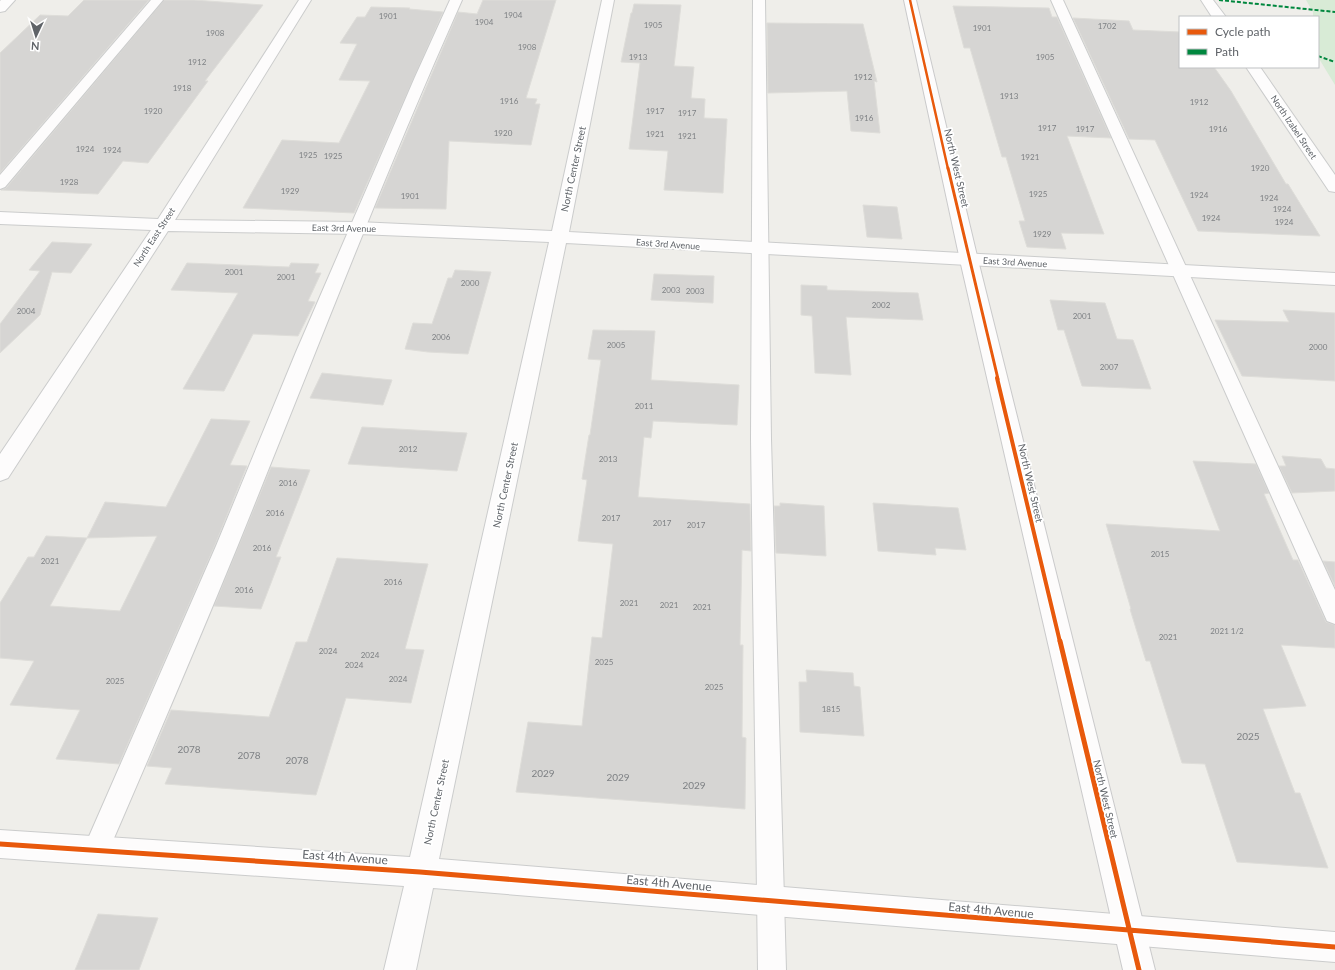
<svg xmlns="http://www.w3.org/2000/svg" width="1335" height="970" viewBox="0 0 1335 970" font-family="Lato,sans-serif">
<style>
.green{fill:#d8ebd6}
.building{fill:#d6d5d3;stroke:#deddd9;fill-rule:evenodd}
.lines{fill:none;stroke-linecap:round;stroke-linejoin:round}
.lane-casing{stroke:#cbcccc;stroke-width:2}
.street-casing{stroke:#cbcccc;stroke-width:2}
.secondary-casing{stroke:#cacacb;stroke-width:2}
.lane{fill:#fdfcfc;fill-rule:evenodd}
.street{fill:#fdfcfc;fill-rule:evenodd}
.secondary{fill:#fdfcfc;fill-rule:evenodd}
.quiet{stroke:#00873e;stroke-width:2;stroke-dasharray:4 2;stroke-linecap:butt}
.cycleway-far3-casing{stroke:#fff;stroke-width:4}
.cycleway-far2-casing{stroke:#fff;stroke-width:5}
.cycleway-far1-casing{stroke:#fff;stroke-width:6}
.cycleway-casing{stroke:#fff;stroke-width:8}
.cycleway-far3{stroke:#e8590c;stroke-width:2.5}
.cycleway-far2{stroke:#e8590c;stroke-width:3}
.cycleway-far1{stroke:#e8590c;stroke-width:4}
.cycleway{stroke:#e8590c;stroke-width:5}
.labels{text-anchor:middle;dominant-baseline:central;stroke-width:3.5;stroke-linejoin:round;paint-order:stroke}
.number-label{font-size:8px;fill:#7e8184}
.far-street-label{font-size:9px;fill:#5f6368;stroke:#fff}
.street-label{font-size:10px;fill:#5f6368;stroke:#fff}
.near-number-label{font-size:10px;fill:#7e8184}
.near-street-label{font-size:12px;fill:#5f6368;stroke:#fff}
</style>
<rect width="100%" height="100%" fill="#efeeea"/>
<path class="green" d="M1306 0H1335V85L1318 57V17H1313V12Z"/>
<path class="building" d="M84 0H149L0 173V53L40 15 68 16Z
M164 0H194L263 5 205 81H208L148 163 123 161 98 194 1 190 6 188Z
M483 0H556L526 98 537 99 535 104H540L531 145 449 141 446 209 375 208 458 12 477 14Z
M634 4 681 5 674 66 694 67 691 98 705 99 704 118 727 119 723 193 664 190 668 151 629 149 640 63 621 62 631 13H632Z
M953 6 1049 8 1052 17H1057L1111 138 1067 136 1104 234 1061 233 1066 249 1027 247 1019 221H1025L1006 157H1002L970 48H964Z
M371 7 410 8 409 9 443 12 354 213 243 208 282 140 339 143 370 81 339 80 357 44 340 43 357 17H365Z
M1073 18 1129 21 1133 30 1180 32V67H1214L1231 91 1286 184H1288L1320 236 1198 231 1155 140 1129 139Z
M767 23 863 24 877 82 874 81 880 133 851 131 847 91 768 93Z
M863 205 897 207 902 239 867 237Z
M52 242 92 244 71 273 52 272 40 315 0 353V324L40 271 29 270Z
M187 263 289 267 291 263 319 264 315 273H321L308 301 315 302 298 336 253 334 224 391 183 389 238 293 171 290Z
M455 270 491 272 468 354 428 352 405 349 413 323 432 324 448 278H452Z
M654 274 714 276 713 303 651 300Z
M801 285 827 286V290L918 293 923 320 846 317 851 375 815 373 812 316 801 315Z
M1050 300 1105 303 1117 339 1133 340 1151 389 1082 386 1064 330H1058Z
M1283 310 1335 313V381L1242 376 1215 320 1289 322Z
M593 330 655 331 651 380 739 385 737 425 653 421 651 438 644 437 638 497 750 504 751 551 742 550 740 645H743L742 737 746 738 745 809 516 792 528 722 582 726 592 637 602 638 613 544 578 541 587 480 582 479 589 435H590L601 360 588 359Z
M322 373 392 380 383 405 310 398Z
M211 419 250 421 230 465 247 466 215 545 119 764 56 759 80 710 10 705 34 661 0 658V603L28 557H34L46 536 87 538 105 502 166 507ZM157 536 120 611 50 606 87 538Z
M362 427 467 433 457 471 348 464Z
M1282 456 1321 459 1326 468 1335 469V491L1292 493 1279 466H1286Z
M1193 461 1256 464 1269 493 1264 494 1293 560H1298L1326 622 1335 625V648L1281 645 1306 706 1263 709 1295 793H1300L1328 868 1237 862 1205 764 1182 763 1150 661H1146L1130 609H1131L1106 524 1220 531Z
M271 467 310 470 276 557H281L261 609 214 606Z
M780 503 824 506 826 556 776 553 774 506H780Z
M873 503 958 508 966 550 935 548 936 555 878 551Z
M337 558 428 564 405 649 424 650 411 703 346 698 316 795 165 784 172 768 147 766 171 710 269 717 296 642H307Z
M1323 561 1335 562V586Z
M806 670 853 673 854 686 860 687 864 736 800 732 799 682H807Z
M98 914 158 918 139 970H75Z"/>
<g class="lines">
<g class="lane-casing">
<path id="lane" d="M151 0H163L5 187 0 189V175Z
M450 0H462C382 179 312 363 238 545 195 650 150 755 105 859L96 863 87 859 83 850 87 841 216 546 296 352 415 77Z
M753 0H765L771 439 786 970H758L751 439Z
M1051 0H1063L1335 590V624L1327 621Z"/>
</g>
<g class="street-casing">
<path id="street" d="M1 0H15L5 11 0 12V1Z
M299 0H311L175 220 358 222 552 231 602 0H614L569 232 1335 273V285L566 243 439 859 1335 932V962L433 888 416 970H384L404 886 0 858V830L410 857 549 242 358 234 168 231 8 478 0 481V454L151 230 0 224V212L158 219Z
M1201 0H1213L1226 17H1212Z
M1246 67H1260L1335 175V192L1329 191Z"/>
</g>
<g class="secondary-casing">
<path id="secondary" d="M904 0H916L978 260 1155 970H1123L960 260Z"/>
</g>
<use href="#lane" class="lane"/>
<use href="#street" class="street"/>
<use href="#secondary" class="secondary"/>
<path class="quiet" d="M1219 0 1335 12
M1318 56 1335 62"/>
<g class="cycleway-far3-casing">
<path id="cycleway-far3" d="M910 0 948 169"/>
</g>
<g class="cycleway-far2-casing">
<path id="cycleway-far2" d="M948 168 998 379"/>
</g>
<g class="cycleway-far1-casing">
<path id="cycleway-far1" d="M997 378 1060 642"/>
</g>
<g class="cycleway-casing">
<path id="cycleway" d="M1060 641 1139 970
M0 844 420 872 1335 947"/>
</g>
<use href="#cycleway-far3" class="cycleway-far3"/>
<use href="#cycleway-far2" class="cycleway-far2"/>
<use href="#cycleway-far1" class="cycleway-far1"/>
<use href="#cycleway" class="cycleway"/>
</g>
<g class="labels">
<g class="number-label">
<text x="513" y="15">1904</text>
<text x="388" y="16">1901</text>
<text x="484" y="22">1904</text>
<text x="653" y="25">1905</text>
<text x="1107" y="26">1702</text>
<text x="982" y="28">1901</text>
<text x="215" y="33">1908</text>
<text x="527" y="47">1908</text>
<text x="638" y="57">1913</text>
<text x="1045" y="57">1905</text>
<text x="197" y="62">1912</text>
<text x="863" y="77">1912</text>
<text x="182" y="88">1918</text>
<text x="1009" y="96">1913</text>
<text x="509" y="101">1916</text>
<text x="1199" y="102">1912</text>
<text x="153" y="111">1920</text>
<text x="655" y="111">1917</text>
<text x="687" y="113">1917</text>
<text x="864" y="118">1916</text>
<text x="1047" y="128">1917</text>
<text x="1085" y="129">1917</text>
<text x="1218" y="129">1916</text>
<text x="503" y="133">1920</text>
<text x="655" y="134">1921</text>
<text x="687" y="136">1921</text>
<text x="85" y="149">1924</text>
<text x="112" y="150">1924</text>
<text x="308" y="155">1925</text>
<text x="333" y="156">1925</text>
<text x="1030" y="157">1921</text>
<text x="1260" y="168">1920</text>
<text x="69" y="182">1928</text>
<text x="290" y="191">1929</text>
<text x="1038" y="194">1925</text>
<text x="1199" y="195">1924</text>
<text x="410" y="196">1901</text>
<text x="1269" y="198">1924</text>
<text x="1282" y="209">1924</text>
<text x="1211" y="218">1924</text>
<text x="1284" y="222">1924</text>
<text x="1042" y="234">1929</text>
<text x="234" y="272">2001</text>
<text x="286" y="277">2001</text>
<text x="470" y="283">2000</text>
<text x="671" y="290">2003</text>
<text x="695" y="291">2003</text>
<text x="881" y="305">2002</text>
<text x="26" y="311">2004</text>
<text x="1082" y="316">2001</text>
<text x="441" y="337">2006</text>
<text x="616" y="345">2005</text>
<text x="1318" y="347">2000</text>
<text x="1109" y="367">2007</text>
<text x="644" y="406">2011</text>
<text x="408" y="449">2012</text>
<text x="608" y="459">2013</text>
<text x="288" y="483">2016</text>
<text x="275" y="513">2016</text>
<text x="611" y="518">2017</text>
<text x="662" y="523">2017</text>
<text x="696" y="525">2017</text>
<text x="262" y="548">2016</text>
<text x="1160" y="554">2015</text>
<text x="50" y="561">2021</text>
<text x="393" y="582">2016</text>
<text x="244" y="590">2016</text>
<text x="629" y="603">2021</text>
<text x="669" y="605">2021</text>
<text x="702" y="607">2021</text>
<text x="1227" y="631">2021 1/2</text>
<text x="1168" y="637">2021</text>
<text x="328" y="651">2024</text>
<text x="370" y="655">2024</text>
<text x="604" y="662">2025</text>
<text x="354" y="665">2024</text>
<text x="398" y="679">2024</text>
<text x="115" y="681">2025</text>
<text x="714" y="687">2025</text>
<text x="831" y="709">1815</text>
</g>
<g class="far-street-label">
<text transform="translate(1294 127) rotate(56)">North Izabel Street</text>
<text transform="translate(344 228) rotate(1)">East 3rd Avenue</text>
<text transform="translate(154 237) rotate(-57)">North East Street</text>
<text transform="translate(668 244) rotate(4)">East 3rd Avenue</text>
<text transform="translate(1015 262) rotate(3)">East 3rd Avenue</text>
</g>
<g class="street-label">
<text transform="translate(957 168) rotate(77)">North West Street</text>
<text transform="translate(573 169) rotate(-78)">North Center Street</text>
<text transform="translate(1031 483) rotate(77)">North West Street</text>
<text transform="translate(505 485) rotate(-78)">North Center Street</text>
<text transform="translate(1106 799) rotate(77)">North West Street</text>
<text transform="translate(436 802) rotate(-78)">North Center Street</text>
</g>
<g class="near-number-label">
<text x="1248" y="736">2025</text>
<text x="189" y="749">2078</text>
<text x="249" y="755">2078</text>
<text x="297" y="760">2078</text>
<text x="543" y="773">2029</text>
<text x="618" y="777">2029</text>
<text x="694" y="785">2029</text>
</g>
<g class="near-street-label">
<text transform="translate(345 857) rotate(4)">East 4th Avenue</text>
<text transform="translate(669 883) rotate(5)">East 4th Avenue</text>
<text transform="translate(991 910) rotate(5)">East 4th Avenue</text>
</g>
</g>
<rect x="1179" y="16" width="140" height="52" fill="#ffffff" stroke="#bfc1c3"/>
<rect x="1187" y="29" width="20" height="6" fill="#e8590c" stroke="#bfc1c3"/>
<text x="1215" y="36" font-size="12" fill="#5f6368">Cycle path</text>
<rect x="1187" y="49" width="20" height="6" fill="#00873e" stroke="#bfc1c3"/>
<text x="1215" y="56" font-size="12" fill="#5f6368">Path</text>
<g transform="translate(36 36) rotate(184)" stroke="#ffffff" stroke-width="3" paint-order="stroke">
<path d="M0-3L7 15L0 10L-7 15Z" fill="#5f6368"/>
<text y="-6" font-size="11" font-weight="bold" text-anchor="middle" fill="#5f6368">N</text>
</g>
</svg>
